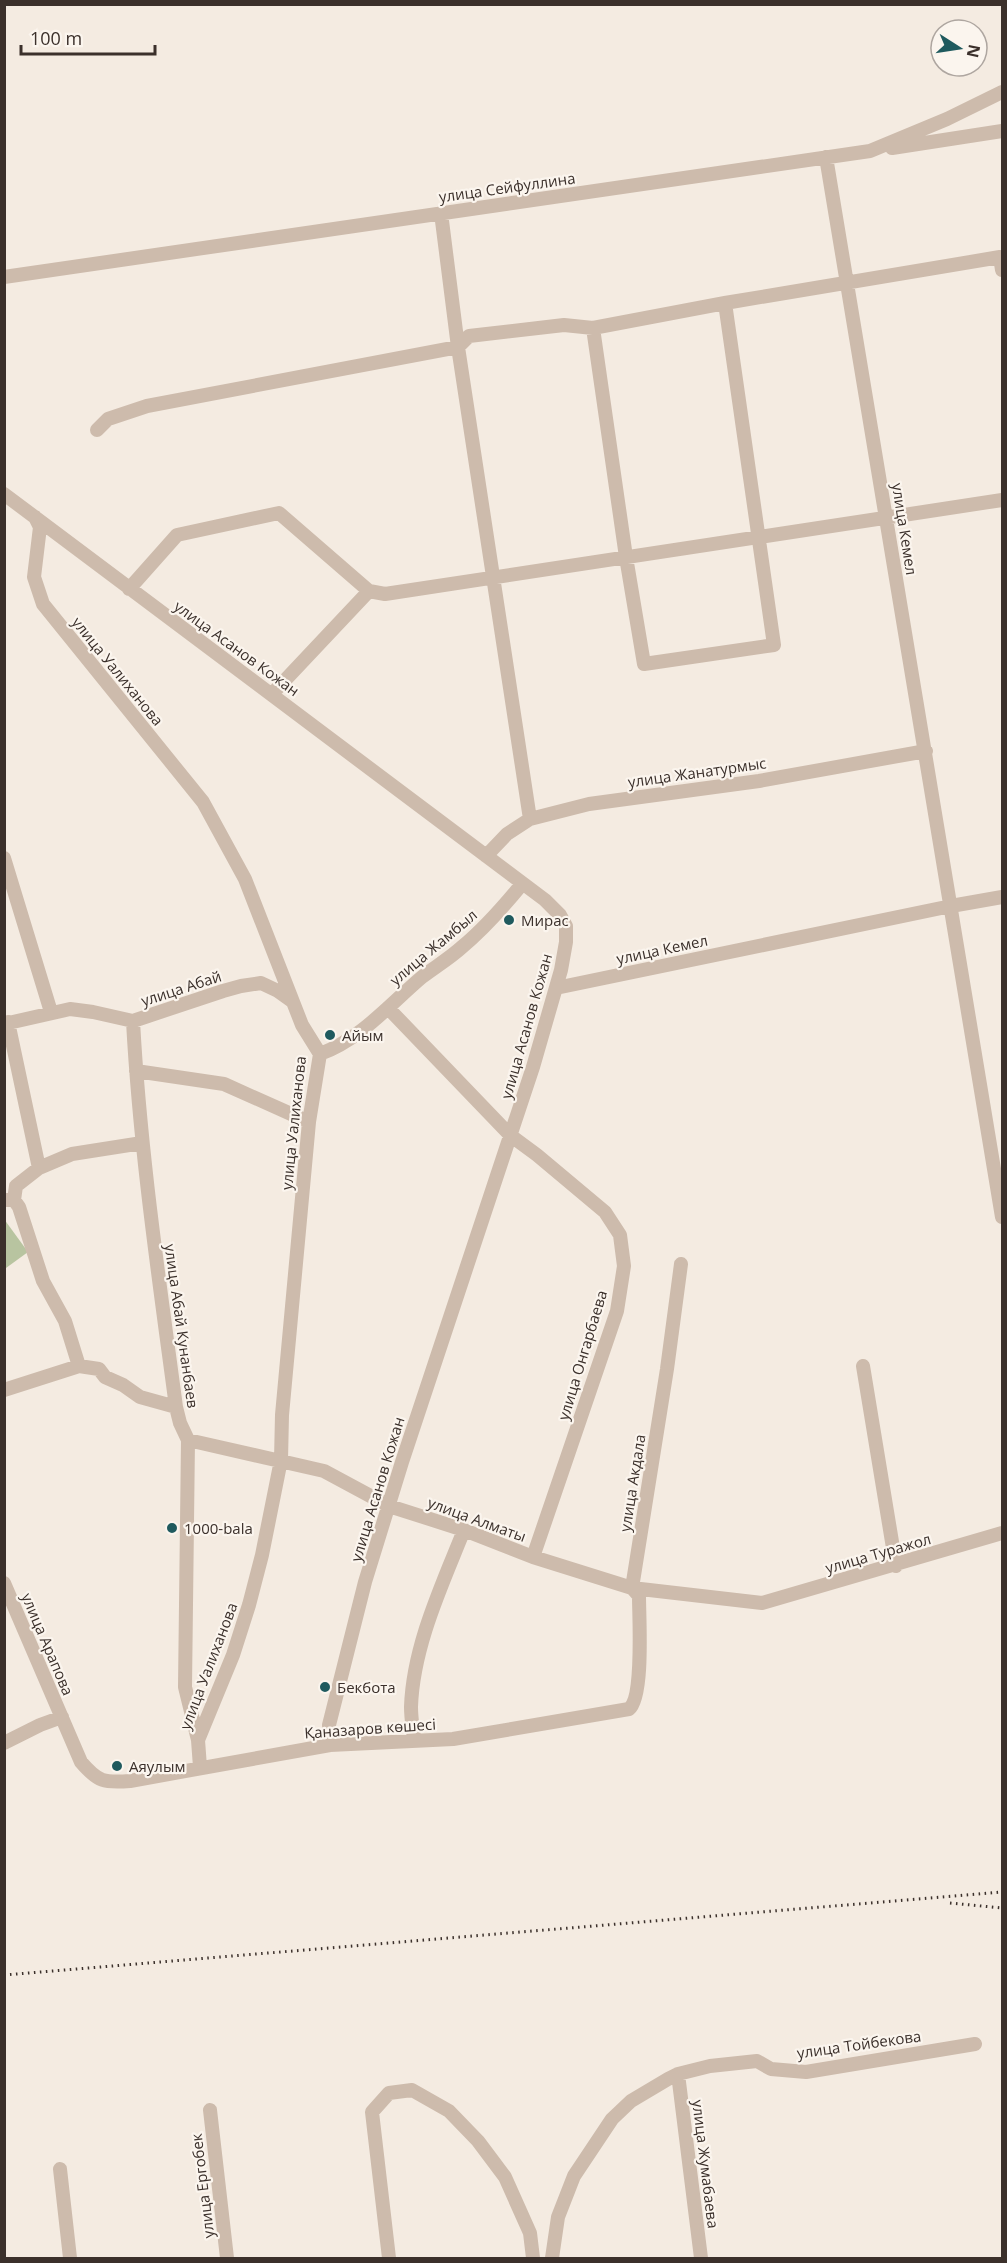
<svg xmlns="http://www.w3.org/2000/svg" width="1007" height="2263" viewBox="0 0 1007 2263" font-family="'Open Sans',sans-serif">
<style>
.green{fill:#b8c4a0}
.lines{fill:none;stroke-linecap:round;stroke-linejoin:round}
.minor{stroke:#cdbbac;stroke-width:14}
.rail{stroke:#3b302b;stroke-width:3;stroke-dasharray:1.5 4.5;stroke-linecap:butt}
.poi-dot{fill:#1f5a5e;stroke:#fbf5ee;stroke-width:2}
.labels{text-anchor:middle;dominant-baseline:central;stroke-width:4.5;stroke-linejoin:round;paint-order:stroke}
.street-label{font-size:15px;fill:#3b302b;stroke:#fbf5ee}
.poi-label{font-size:15px;fill:#3b302b;stroke:#fbf5ee;text-anchor:start}
</style>
<rect width="100%" height="100%" fill="#f4ebe1"/>
<path class="green" d="M4 1219 28 1252 6 1268 4 1265Z"/>
<g class="lines">
<path class="minor" d="M892 148 1002 131
M826 157 1002 1217
M441 213 458 347 530 819
M4 277 870 151 947 119 1002 92
M593 328 626 557 644 664 774 645 725 303
M97 430 108 419 147 406 458 347 469 336 564 325 593 328 725 303 1000 257 1002 270
M4 494 545 900 560 915 566 926V942L561 970 533 1067 402 1462 365 1582 329 1725 330 1745
M35 517 40 527 34 577 43 604 203 802 245 879 302 1025 320 1054 309 1122 282 1415 281 1460 262 1555 249 1605 233 1655 198 1740 200 1767
M129 589 177 535 279 513 369 591
M272 694 369 591 385 594 1002 500
M486 856 507 834 530 819 589 804 759 781 926 751
M4 858 51 1012
M556 988 951 906 1002 897
M388 1008 510 1135 537 1155 605 1212 620 1235 624 1266 617 1311 533 1557
M133 1021C140 1151 159 1279 176 1407L180 1423 188 1440 185 1687 198 1740
M8 1022 39 1168
M4 1024 70 1009 93 1012 133 1021 223 991 241 986 261 983 278 991 292 1001
M320 1054C361 1039 389 1005 422 977 435 967 450 958 462 947 485 928 504 906 522 884
M136 1071 224 1084 309 1122
M4 1200H14L19 1207 43 1281 65 1321 79 1366
M14 1200 16 1186 39 1168 72 1154 142 1143
M863 1366 896 1566
M4 1390 79 1366 99 1369 105 1377 123 1385 140 1397 176 1407
M188 1440 324 1471 389 1506 464 1530 533 1557 632 1588 762 1603 1002 1533
M4 1583 81 1762C98 1782 104 1783 130 1781L330 1745 453 1739 629 1709C644 1697 639 1618 639 1596L632 1588 667 1369 681 1264
M414 1740C413 1729 411 1718 411 1707 413 1646 442 1585 464 1530
M4 1743 40 1725 62 1717
M678 2074 701 2258
M210 2110 227 2258
M60 2169 70 2258
M389 2258 372 2112 389 2093 412 2090 449 2111 478 2141 505 2177 530 2233 533 2258
M552 2258 558 2217 574 2176 612 2119 631 2101 668 2079 678 2074 710 2066 757 2061 771 2069 806 2072 975 2044"/>
<path class="rail" d="M950 1903 1002 1908
M4 1975 1002 1892"/>
</g>
<g class="poi-dot">
<circle cx="509" cy="920" r="6"/>
<circle cx="330" cy="1035" r="6"/>
<circle cx="172" cy="1528" r="6"/>
<circle cx="325" cy="1687" r="6"/>
<circle cx="117" cy="1766" r="6"/>
</g>
<g class="labels">
<g class="street-label">
<text transform="translate(507 187) rotate(-8)">улица Сейфуллина</text>
<text transform="translate(905 529) rotate(81)">улица Кемел</text>
<text transform="translate(237 648) rotate(36)">улица Асанов Кожан</text>
<text transform="translate(118 671) rotate(51)">улица Уалиханова</text>
<text transform="translate(697 772) rotate(-8)">улица Жанатурмыс</text>
<text transform="translate(433 947) rotate(-40)">улица Жамбыл</text>
<text transform="translate(662 949) rotate(-12)">улица Кемел</text>
<text transform="translate(181 988) rotate(-18)">улица Абай</text>
<text transform="translate(526 1026) rotate(-74)">улица Асанов Кожан</text>
<text transform="translate(293 1123) rotate(-84)">улица Уалиханова</text>
<text transform="translate(182 1326) rotate(82)">улица Абай Кунанбаев</text>
<text transform="translate(582 1355) rotate(-73)">улица Онгарбаева</text>
<text transform="translate(632 1483) rotate(-81)">улица Акдала</text>
<text transform="translate(377 1489) rotate(-73)">улица Асанов Кожан</text>
<text transform="translate(477 1519) rotate(20)">улица Алматы</text>
<text transform="translate(878 1553) rotate(-16)">улица Туражол</text>
<text transform="translate(48 1644) rotate(67)">улица Арапова</text>
<text transform="translate(208 1666) rotate(-69)">улица Уалиханова</text>
<text transform="translate(370 1728) rotate(-4)">Қаназаров көшесі</text>
<text transform="translate(859 2044) rotate(-8)">улица Тойбекова</text>
<text transform="translate(706 2164) rotate(83)">улица Жумабаева</text>
<text transform="translate(202 2186) rotate(-97)">улица Ергобек</text>
</g>
<g class="poi-label">
<text x="521" y="920">Мирас</text>
<text x="342" y="1035">Айым</text>
<text x="184" y="1528">1000-bala</text>
<text x="337" y="1687">Бекбота</text>
<text x="129" y="1766">Аяулым</text>
</g>
</g>
<rect width="1007" height="2263" fill="none" stroke="#3b302b" stroke-width="12"/>
<g transform="translate(959 48) rotate(102)"><circle r="28" fill="#fbf5ee" stroke="#aea6a0" stroke-width="1.5"/>
<path d="M0-4.5L10 22L0 15L-10 22Z" fill="#1f5a5e"/>
<text y="-9" font-size="16" font-weight="bold" text-anchor="middle" fill="#3b302b">N</text>
</g>
<path d="M21 45v9h134v-9" fill="none" stroke="#3b302b" stroke-width="3"/>
<text x="30" y="45" font-size="18" fill="#3b302b" stroke="#fbf5ee" stroke-width="4.5" paint-order="stroke">100 m</text>
</svg>
